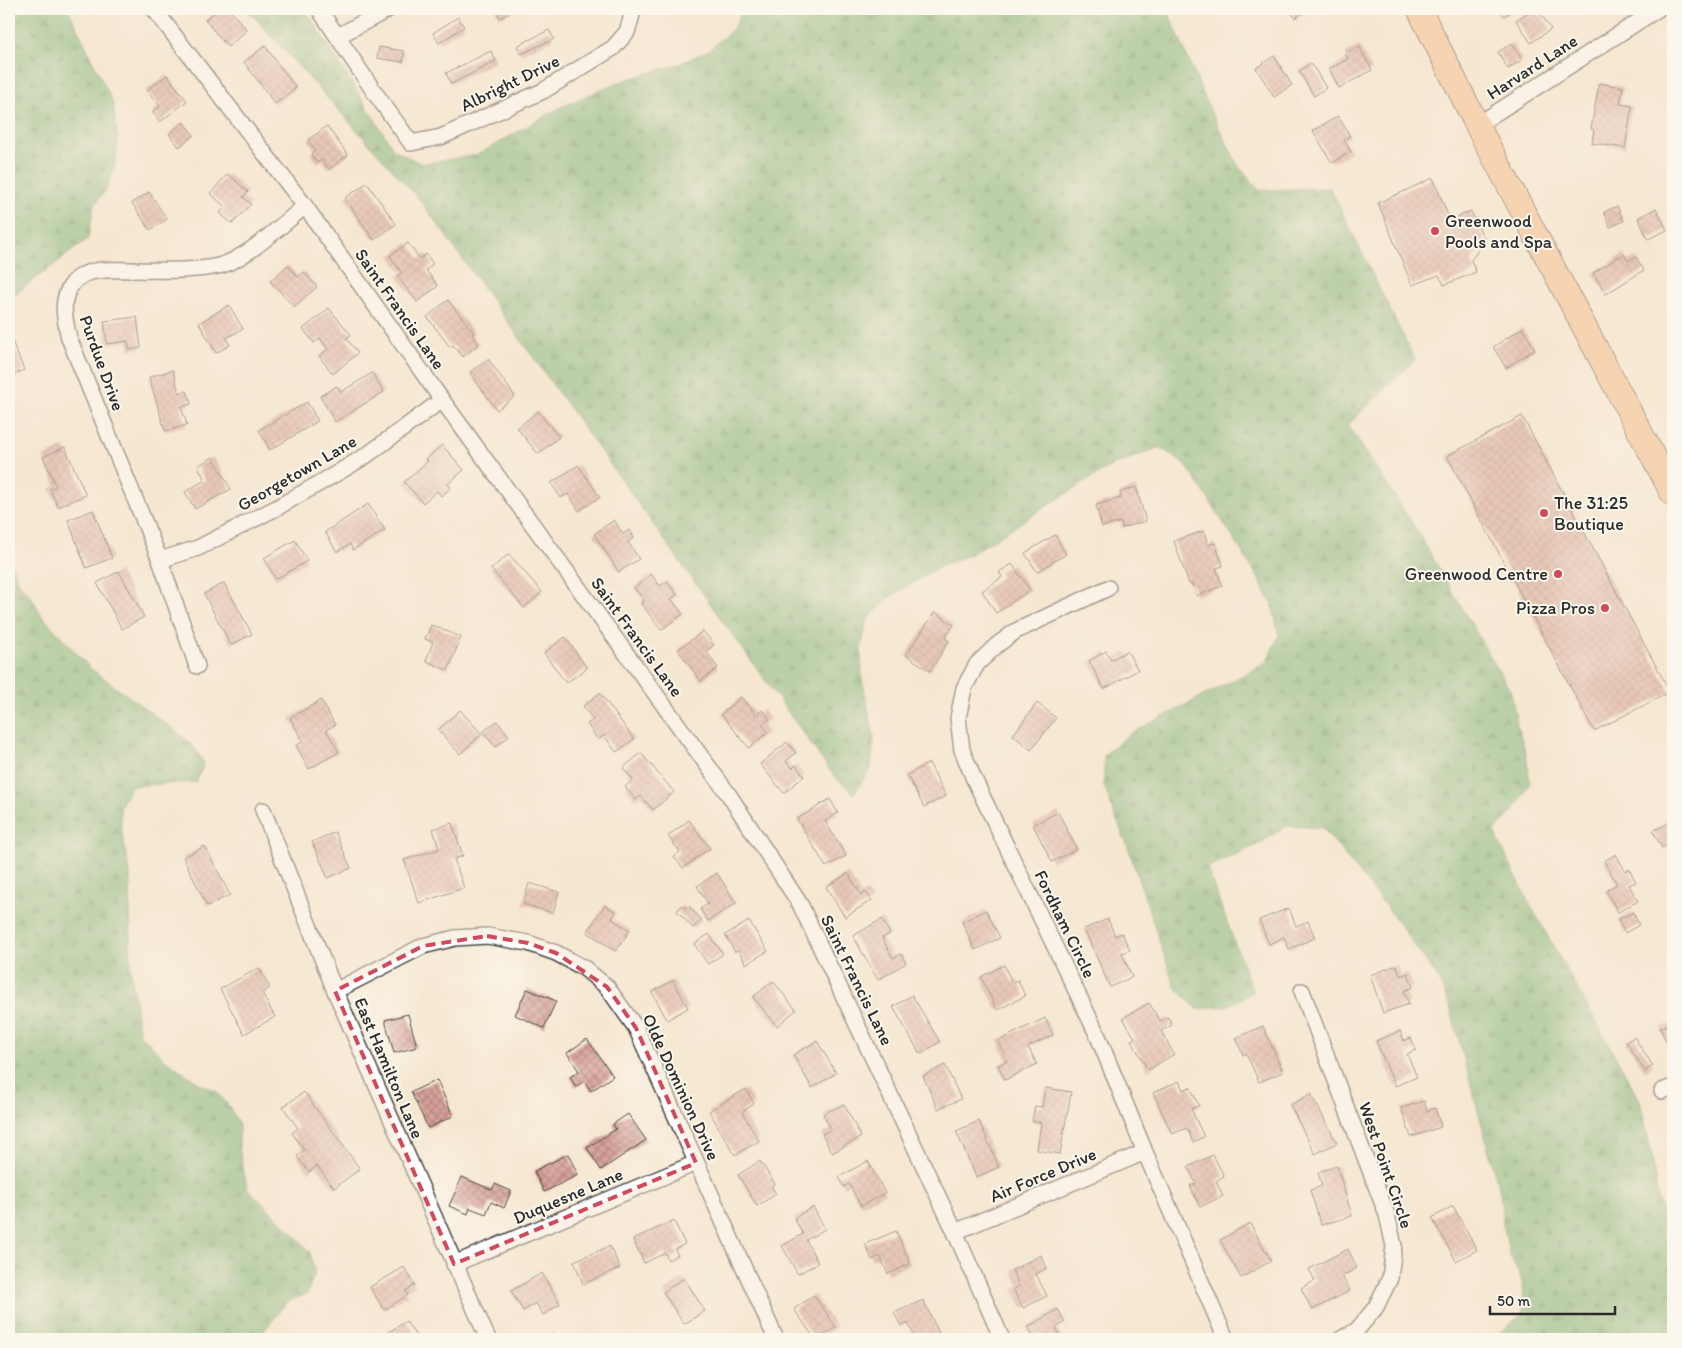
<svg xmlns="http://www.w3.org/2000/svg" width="1682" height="1348" viewBox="0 0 1682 1348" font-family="Itim,sans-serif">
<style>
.forest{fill:url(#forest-firs);stroke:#4f6e50}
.building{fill:url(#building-cross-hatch)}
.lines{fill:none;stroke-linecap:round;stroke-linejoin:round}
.street-casing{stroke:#494744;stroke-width:18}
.primary-casing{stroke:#494744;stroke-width:26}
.street{stroke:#fff;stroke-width:15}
.primary{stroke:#f9bc8a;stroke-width:24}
.marked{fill:none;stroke:#d1495b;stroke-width:4;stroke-dasharray:10 6;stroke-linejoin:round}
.poi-dot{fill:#d1495b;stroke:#fbf7ec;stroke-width:2}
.labels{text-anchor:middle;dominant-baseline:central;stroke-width:4;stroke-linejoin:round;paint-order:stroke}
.street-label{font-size:18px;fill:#2b2b2b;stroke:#fbf7ec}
.poi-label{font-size:18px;fill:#2b2b2b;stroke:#fbf7ec;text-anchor:start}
</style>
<defs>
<pattern id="forest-firs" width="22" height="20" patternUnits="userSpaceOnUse" patternTransform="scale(1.25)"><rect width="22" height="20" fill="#73b274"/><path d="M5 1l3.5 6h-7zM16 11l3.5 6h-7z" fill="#5f915f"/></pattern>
<pattern id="building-cross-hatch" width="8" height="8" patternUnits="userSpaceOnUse" patternTransform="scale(1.25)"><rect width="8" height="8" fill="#d8a199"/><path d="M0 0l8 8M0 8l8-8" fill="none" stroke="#af837d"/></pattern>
</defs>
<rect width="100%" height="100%" fill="#fbf7ec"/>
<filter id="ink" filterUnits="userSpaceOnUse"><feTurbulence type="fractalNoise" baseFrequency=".02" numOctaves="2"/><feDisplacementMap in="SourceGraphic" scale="10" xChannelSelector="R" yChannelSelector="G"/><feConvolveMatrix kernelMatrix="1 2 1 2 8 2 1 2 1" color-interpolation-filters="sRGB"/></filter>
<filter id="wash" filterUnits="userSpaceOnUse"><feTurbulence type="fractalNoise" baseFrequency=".0096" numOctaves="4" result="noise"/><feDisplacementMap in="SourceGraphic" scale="20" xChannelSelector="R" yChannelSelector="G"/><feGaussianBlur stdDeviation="1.12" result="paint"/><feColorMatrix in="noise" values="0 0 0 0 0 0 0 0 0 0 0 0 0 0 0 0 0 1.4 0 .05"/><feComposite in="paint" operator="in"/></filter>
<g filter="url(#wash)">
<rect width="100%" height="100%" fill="#f6e7d1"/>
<path class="forest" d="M9 9H68L113 103 118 144 115 166 107 188 94 206 88 239 10 298H9Z
M247 9H305L394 150 422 164 479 154 561 107 619 82 679 64 709 50 732 30 744 9H1167L1210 110 1239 167 1259 190 1330 188 1415 360 1348 425 1419 534 1511 692 1517 725 1526 753 1530 783 1514 810 1494 832 1532 908 1640 1100 1653 1160 1656 1189 1664 1220 1673 1231V1336L1668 1339H1470L1500 1333 1523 1313 1522 1281 1509 1253 1503 1223 1500 1193 1450 1007 1438 978 1392 914 1323 828 1286 826 1261 843 1207 868 1253 992 1228 1006 1197 1009 1175 987 1165 958 1126 842 1114 814 1104 785V755L1128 735 1266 663 1279 635 1272 604 1254 571 1204 492 1186 465 1160 447 1109 467 971 554 943 565 916 581 890 597 868 619 861 648 862 678 874 737 871 768 854 794 834 776 420 200Z
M9 559 19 583 32 598 43 617 91 669 176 731 193 746 204 763 196 782 131 786 120 807 121 829 130 872 131 974 140 1036 149 1042 163 1058 197 1082 216 1091 229 1106 239 1125V1147L247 1188 296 1236 310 1252 315 1273 307 1294 287 1302 258 1339H9Z
M1406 1336H1437L1468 1339H1401Z"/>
<g id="blocks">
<path class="building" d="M218 9H229L247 30 228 47 205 20Z
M495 9H517L500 18Z
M1290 9H1310L1295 18Z
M1499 9H1515L1504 16Z
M1533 9H1537L1551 29 1531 43 1516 20Z
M458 17 464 27 439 43 433 33Z
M549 30 554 39 521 54 517 46Z
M1512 43 1522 60 1508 69 1498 52Z
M265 46 296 88 275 104 244 62Z
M1359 46 1372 70 1339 88 1329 69 1348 59 1345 53Z
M379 47 404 51 403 62 377 58Z
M491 51 496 61 451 84 446 73Z
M1274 56 1292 85 1274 97 1256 68Z
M1311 63 1326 88 1314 96 1299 71Z
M167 75 187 101 160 122 152 112 160 106 147 90Z
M1599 83 1623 87 1620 104 1632 106 1625 148 1592 143 1594 130 1591 129Z
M1338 116 1350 136 1344 140 1351 152 1332 163 1313 131Z
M183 122 194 135 179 147 169 134Z
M327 126 348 155 329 169 322 160 317 163 311 154 315 150 308 140Z
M228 174 248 192 243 197 251 204 232 224 220 213 225 207 210 193Z
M1433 178 1450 220 1471 211 1485 241 1471 260 1476 272 1444 285 1439 275 1412 285 1378 203Z
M367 183 396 224 374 240 345 198Z
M149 192 167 219 150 230 132 203Z
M1617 206 1624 221 1610 227 1604 212Z
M1656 208 1667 230 1648 239 1638 218Z
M408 243 420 259 426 254 433 264 426 270 438 286 417 302 397 276 402 273 390 256Z
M1624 254 1628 261 1636 257 1644 270 1606 294 1593 273Z
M288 265 298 277 304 272 317 287 294 307 270 281Z
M448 300 474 333 472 335 479 344 463 357 453 345 450 347 427 317Z
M229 305 243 329 226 338 230 345 216 353 199 323Z
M329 308 351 335 346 338 358 353 333 374 319 356 328 349 320 338 314 343 303 329Z
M137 317 141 348 129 350 128 341 107 344 104 321Z
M1522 328 1535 349 1506 368 1493 347Z
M9 334 24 370 9 377Z
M488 359 515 396 497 410 470 373Z
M173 370 179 393 187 391 191 404 181 407 187 425 165 431 149 377Z
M372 373 384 392 335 422 320 396 337 386 341 392Z
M307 402 318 421 270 450 259 430Z
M538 411 559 437 538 454 517 428Z
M1522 416 1670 692 1594 731 1447 456Z
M442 445 464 470 448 484 451 488 441 496 437 491 423 503 404 482 428 461 426 459Z
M65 447 86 495 58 507 50 489 56 486 43 457Z
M213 457 231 489 195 509 185 492 205 480 198 466Z
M578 465 600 497 579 511 568 494 561 498 551 483Z
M1136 487 1146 521 1122 528 1121 522 1102 527 1096 505 1121 498 1120 492Z
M368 504 385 530 353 550 350 544 337 552 325 532Z
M93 510 112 558 86 568 68 520Z
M614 520 623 534 629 530 634 538 628 542 639 559 619 572 594 534Z
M1204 531 1208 545 1215 543 1223 566 1216 568 1222 586 1196 596 1192 584H1189L1174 541Z
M1055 535 1066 554 1037 572 1025 553Z
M295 540 307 561 276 579 264 558Z
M509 554 542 592 524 608 491 569Z
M1012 564 1030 590 996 613 982 591 1002 577 999 572Z
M119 571 144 617 122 629 97 583Z
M651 574 660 586 667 581 677 595 671 599 683 614 661 630 641 603 644 600 634 588Z
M224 583 252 634 231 645 204 594Z
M935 612 954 625 945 638 949 641 930 671 906 655Z
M431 625 461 637 448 670 426 661 433 642 425 639Z
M703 631 714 645 706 651 718 668 701 681 678 650Z
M565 637 587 668 566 683 544 653Z
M1106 651 1111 660 1127 651 1138 670 1104 689 1089 661Z
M600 693 634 739 616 752 604 735 598 740 587 724 593 720 583 706Z
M741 697 756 715 762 710 770 719 762 725 768 732 749 748 721 714Z
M321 700 335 725 326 730 339 752 309 769 296 746 303 741 290 718Z
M1037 703 1056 718 1031 750 1013 735Z
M460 710 482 734 460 754 438 730Z
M497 721 509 736 496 747 483 732Z
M787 742 796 753 786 761 793 768 796 765 804 776 784 793 760 764Z
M641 753 674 792 653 810 641 796 636 800 625 787 633 780 623 768Z
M929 763 946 796 924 807 907 775Z
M830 799 838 813 825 821 846 856 826 867 797 819Z
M1058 812 1077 849 1052 862 1033 825Z
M689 820 710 848 683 868 674 857 680 852 668 836Z
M1670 822 1673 827V842L1662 848 1653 831Z
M452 823 463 856 454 859 464 888 419 903 404 860 439 849 433 829Z
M335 832 351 868 328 878 312 842Z
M205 846 230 895 207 906 183 857Z
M1616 854 1625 871 1629 869 1636 882 1629 885 1638 901 1618 912 1606 891 1617 884 1604 861Z
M717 873 736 903 708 921 700 909 708 904 697 886Z
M848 873 861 895 866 892 872 900 845 917 826 887Z
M529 883 559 892 553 913 523 904Z
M605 905 616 912 612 919 630 930 616 951 587 932Z
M682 905 686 909 688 906 702 920 693 928 677 911Z
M1289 908 1296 926 1308 921 1315 938 1289 949 1284 937 1269 944 1259 920Z
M986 910 1000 938 975 950 962 922Z
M1633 912 1639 925 1625 933 1618 920Z
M882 919 890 934 882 938 893 958 901 954 906 963 878 980 853 936Z
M1108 919 1115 936 1122 933 1130 950 1122 953 1132 977 1110 987 1084 929Z
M749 921 768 951 746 964 738 950 735 952 725 935Z
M709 934 723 954 708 964 694 944Z
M1004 965 1012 982 1018 980 1025 996 997 1010 981 977Z
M1397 965 1400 976 1408 973 1413 987 1404 991 1409 1004 1383 1013 1370 975Z
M259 968 270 988 262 993 275 1017 244 1034 220 989Z
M673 980 688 1008 667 1020 652 992Z
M773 981 796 1010 777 1026 753 997Z
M527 989 556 1001 544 1028 515 1015Z
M912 995 940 1042 920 1054 893 1007Z
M1149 1003 1160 1021 1168 1017 1172 1025 1161 1031 1174 1054 1148 1070 1131 1040 1135 1038 1123 1018Z
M408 1014 417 1047 394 1053 385 1020Z
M1045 1018 1053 1035 1028 1047 1037 1064 1005 1080 998 1065 1007 1061 998 1041Z
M1672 1023 1673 1025V1056L1660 1028Z
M1263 1026 1283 1072 1259 1082 1246 1053 1243 1055 1236 1038Z
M1400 1031 1404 1041 1411 1038 1416 1050 1407 1054 1417 1077 1395 1086 1376 1041Z
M1634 1037 1653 1066 1645 1071 1626 1042Z
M587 1039 613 1076 591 1091 584 1081 576 1087 570 1077 579 1071 567 1053Z
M817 1041 836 1073 812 1088 793 1055Z
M945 1065 961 1099 938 1109 923 1076Z
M437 1080 453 1116 428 1128 411 1092Z
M1179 1081 1183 1090 1190 1087 1199 1106 1191 1109 1204 1137 1193 1142 1187 1128 1172 1134 1153 1093Z
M1045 1088 1071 1092 1060 1154 1037 1150 1041 1123 1032 1121 1035 1106 1042 1107Z
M746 1089 754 1104 742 1112 759 1141 735 1155 709 1111Z
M304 1092 360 1169 334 1188 317 1166 309 1172 297 1156 304 1150 292 1133 298 1128 283 1107Z
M1311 1094 1337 1143 1315 1154 1290 1105Z
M1424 1101 1427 1111 1435 1108 1441 1127 1411 1137 1401 1108Z
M844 1104 861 1137 832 1153 822 1134 831 1129 823 1114Z
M628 1114 646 1140 601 1170 587 1148 616 1129 613 1124Z
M979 1121 999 1167 976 1177 956 1131Z
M568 1154 578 1175 544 1192 534 1171Z
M1213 1155 1224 1176 1216 1181 1223 1196 1200 1207 1190 1186 1196 1184 1188 1167Z
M760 1161 775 1184 771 1186 776 1194 757 1206 738 1175Z
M868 1161 885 1193 861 1206 849 1184 844 1187 839 1177Z
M1337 1166 1352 1216 1321 1225 1310 1190 1322 1186 1318 1172Z
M462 1177 492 1190 495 1184 511 1191 504 1208 491 1202 486 1214 470 1208 468 1214 449 1206Z
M1453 1206 1477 1250 1456 1261 1432 1218Z
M813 1207 825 1229 806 1240 818 1263 798 1274 782 1246 803 1234 794 1218Z
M674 1221 685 1244 675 1249 678 1255 668 1260 665 1253 644 1263 633 1239Z
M1250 1223 1271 1261 1241 1278 1220 1240Z
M896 1231 910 1264 888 1274 880 1256 872 1260 865 1244Z
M610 1246 620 1268 583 1284 574 1261Z
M1348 1249 1357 1268 1342 1276 1350 1291 1312 1310 1301 1288 1315 1281 1309 1269Z
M1041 1255 1047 1268 1036 1274 1047 1296 1023 1308 1013 1289 1019 1286 1012 1270Z
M404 1267 415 1285 405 1291 408 1295 384 1310 370 1287Z
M542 1273 560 1304 543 1315 536 1303 523 1311 511 1291Z
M684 1278 705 1311 684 1324 663 1292Z
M814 1295 836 1327 818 1339H815L794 1309Z
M923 1300 939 1333 926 1339H916L908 1323 901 1326 894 1313Z
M1058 1309 1065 1322 1056 1328 1062 1339H1035L1028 1327Z
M406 1321 418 1339H385L383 1336Z
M552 1334 555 1339H544Z"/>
</g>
</g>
<g filter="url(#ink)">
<use href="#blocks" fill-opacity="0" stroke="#494744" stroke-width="1"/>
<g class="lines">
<g class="street-casing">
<path id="street" d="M154 9 305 206 442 400 729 795 800 904 955 1232 1002 1339
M319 9 375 93 411 143 441 137 543 91 613 48 627 32 632 15 630 9
M338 36 389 9
M1477 125 1658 9
M160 560 198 548 278 507 339 472 367 455 442 400
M1108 588 1016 631 997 645 977 664 964 688 958 718 962 750 974 779 1097 1034 1145 1152 1226 1339
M197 666 160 560 69 338C65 320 59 299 73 283 75 280 81 276 85 274 98 268 116 270 130 270 158 270 190 272 218 266 244 261 283 224 305 206
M263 810 335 991 488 1339
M335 991 423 946 455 938 487 936 528 943 556 953 584 968 607 987 636 1028 776 1339
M1302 991 1387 1215 1394 1246 1390 1278 1376 1307 1357 1330 1341 1339
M1662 1091 1673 1087
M955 1232 1145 1152
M454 1264 696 1163"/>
</g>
<g class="primary-casing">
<path id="primary" d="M1419 9 1477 125 1673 494"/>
</g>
<use href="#street" class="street"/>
<use href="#primary" class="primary"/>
</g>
</g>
<path d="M0 0H1682V1348H0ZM487 936 528 943 556 953 607 987 636 1028 696 1163 454 1264 335 991 423 946Z" fill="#f6e7d1" fill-opacity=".55" fill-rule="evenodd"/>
<path class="marked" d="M487 936 528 943 556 953 607 987 636 1028 696 1163 454 1264 335 991 423 946Z"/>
<g class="poi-dot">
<circle cx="1435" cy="231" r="5"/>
<circle cx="1544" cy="513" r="5"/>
<circle cx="1558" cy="574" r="5"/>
<circle cx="1605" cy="608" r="5"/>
</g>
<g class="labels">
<g class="street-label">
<text transform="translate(1532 67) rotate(-33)">Harvard Lane</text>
<text transform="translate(510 83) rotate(-26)">Albright Drive</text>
<text transform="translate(400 309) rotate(55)">Saint Francis Lane</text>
<text transform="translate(102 363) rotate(70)">Purdue Drive</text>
<text transform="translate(297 473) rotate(-30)">Georgetown Lane</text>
<text transform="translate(637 637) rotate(54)">Saint Francis Lane</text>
<text transform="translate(1065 924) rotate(64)">Fordham Circle</text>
<text transform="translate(857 980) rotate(64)">Saint Francis Lane</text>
<text transform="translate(389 1068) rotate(67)">East Hamilton Lane</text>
<text transform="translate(681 1087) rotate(65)">Olde Dominion Drive</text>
<text transform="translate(1386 1165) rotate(71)">West Point Circle</text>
<text transform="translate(1043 1175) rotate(-23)">Air Force Drive</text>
<text transform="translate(568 1196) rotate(-23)">Duquesne Lane</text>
</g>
<g class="poi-label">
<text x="1445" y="221">Greenwood<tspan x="1445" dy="21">Pools and Spa</tspan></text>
<text x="1554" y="503">The 31:25<tspan x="1554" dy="21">Boutique</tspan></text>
<text x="1548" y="574" text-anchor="end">Greenwood Centre</text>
<text x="1595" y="608" text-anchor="end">Pizza Pros</text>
</g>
</g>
<rect width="1682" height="1348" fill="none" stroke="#fbf7ec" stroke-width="30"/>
<path d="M1490 1306v8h125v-8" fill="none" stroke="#2b2b2b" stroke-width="2.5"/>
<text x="1497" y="1306" font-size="15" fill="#2b2b2b" stroke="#fbf7ec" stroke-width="4" paint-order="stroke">50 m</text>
</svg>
